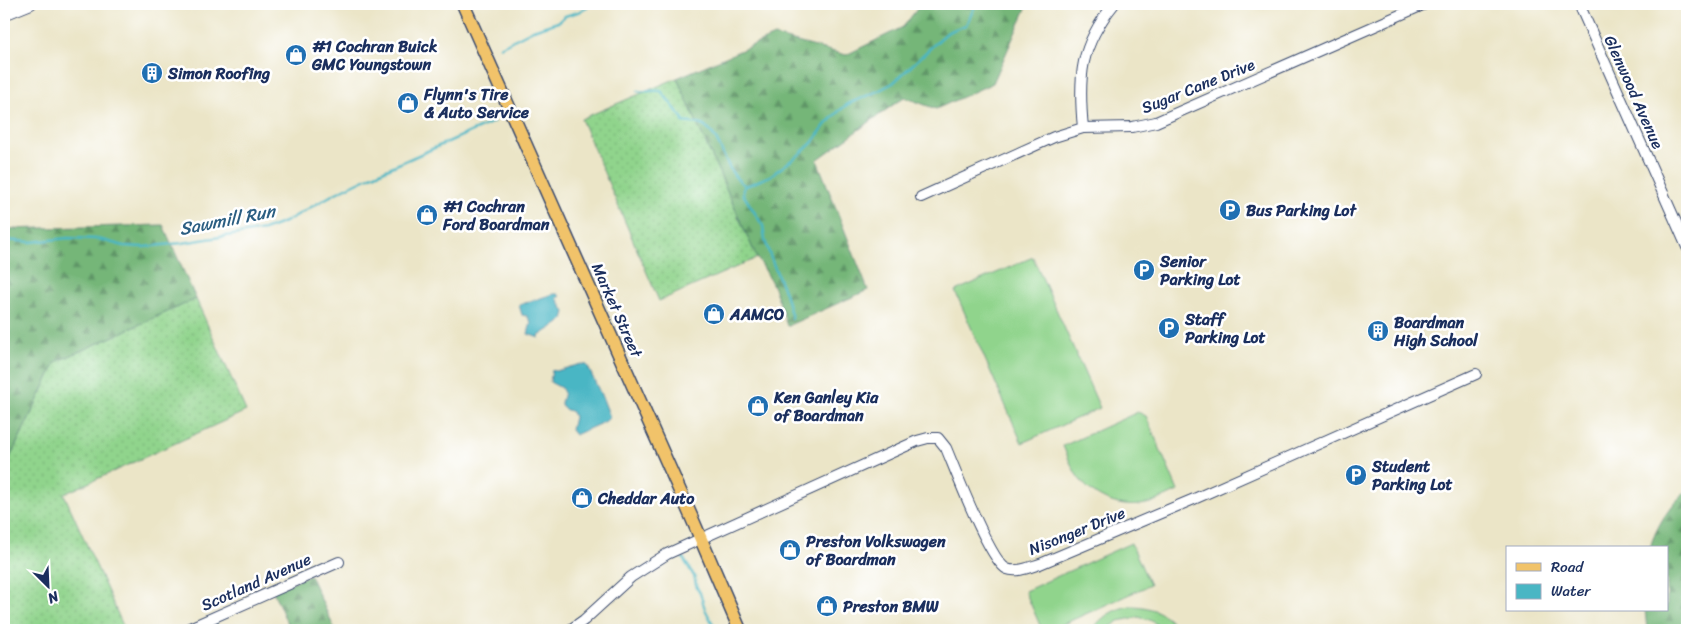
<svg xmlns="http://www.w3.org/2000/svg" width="1691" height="634" viewBox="0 0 1691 634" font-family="Sriracha,sans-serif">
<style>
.grass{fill:url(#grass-dots);stroke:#568275}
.forest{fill:url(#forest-firs);stroke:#48726b}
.pitch{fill:#90d48c;stroke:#568275}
.water{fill:#49b6c4;stroke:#327291}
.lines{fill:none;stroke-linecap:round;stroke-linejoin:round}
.stream{stroke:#49b6c4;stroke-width:2.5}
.minor-casing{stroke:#3a4a6e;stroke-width:12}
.major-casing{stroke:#3a4a6e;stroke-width:15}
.minor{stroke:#fff;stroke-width:10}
.major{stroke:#f1c36a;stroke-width:12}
.labels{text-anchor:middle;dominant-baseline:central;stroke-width:5;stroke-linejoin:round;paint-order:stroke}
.poi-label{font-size:16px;font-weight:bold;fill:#1b2f5e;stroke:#fff;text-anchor:start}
.street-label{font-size:16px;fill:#1b2f5e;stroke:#fff}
.water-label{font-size:18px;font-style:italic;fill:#2b5e82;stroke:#fff}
</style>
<defs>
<pattern id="grass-dots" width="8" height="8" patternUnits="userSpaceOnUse" patternTransform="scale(1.25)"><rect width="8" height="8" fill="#90d48c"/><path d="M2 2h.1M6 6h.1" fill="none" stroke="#7cb67b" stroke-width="1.8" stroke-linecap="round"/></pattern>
<pattern id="forest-firs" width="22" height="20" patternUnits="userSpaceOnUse" patternTransform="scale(1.25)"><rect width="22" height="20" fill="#74b678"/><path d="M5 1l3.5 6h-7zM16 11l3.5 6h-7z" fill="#5e9466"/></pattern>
</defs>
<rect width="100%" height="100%" fill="#fff"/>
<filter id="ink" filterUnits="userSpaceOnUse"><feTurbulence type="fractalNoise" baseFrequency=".02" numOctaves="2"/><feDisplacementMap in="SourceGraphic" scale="10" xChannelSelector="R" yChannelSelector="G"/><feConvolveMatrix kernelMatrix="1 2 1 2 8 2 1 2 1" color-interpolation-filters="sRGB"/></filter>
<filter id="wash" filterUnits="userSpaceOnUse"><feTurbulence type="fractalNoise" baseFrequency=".0096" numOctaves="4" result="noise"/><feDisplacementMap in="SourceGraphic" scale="20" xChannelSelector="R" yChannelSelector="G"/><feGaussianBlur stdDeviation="1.12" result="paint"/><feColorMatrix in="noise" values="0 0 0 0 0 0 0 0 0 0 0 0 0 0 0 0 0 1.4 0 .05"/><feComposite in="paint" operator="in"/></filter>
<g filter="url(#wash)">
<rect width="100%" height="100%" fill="#ebe5c7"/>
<path class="grass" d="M677 78 757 258 659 301 581 119Z
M196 299 246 411 64 494 125 630H4V470L56 362Z"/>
<path class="forest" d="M921 4H1028L993 83 936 109 904 97 817 160 868 290 787 326C780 302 772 278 757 258L677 78 774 36 846 55 903 27Z
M163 225 196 299 56 362 4 470V229Z
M1687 491V630H1647L1645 610H1667V548H1650C1655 528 1671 503 1687 491Z
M310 575 335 630H290L273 591Z
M214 617 220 630H185Z"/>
<path class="pitch" d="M1033 257 1100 408 1022 443 955 291Z
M1138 412 1146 416 1178 491C1169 495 1160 500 1150 503 1122 511 1092 499 1076 474 1071 465 1067 455 1063 446Z
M1131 543 1150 585 1050 630H1042L1025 591Z
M1130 606C1151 606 1167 613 1179 630H1165L1150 620 1138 617 1119 621 1106 630H1092C1102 616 1114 609 1130 606Z"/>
<path class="water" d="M553 294H558L560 296 557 298 565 312 563 319 559 323 539 336V338L528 334 531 322 527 316 522 315 519 305Z
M581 364 587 365 603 399 610 417 606 421 575 435 571 430 574 417 572 412C569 410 564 410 562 407 558 400 568 394 561 388 558 386 553 384 550 382L552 370 556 371Z"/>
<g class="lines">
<path class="stream" d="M500 47 533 30 558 22 565 16 581 11 591 4
M638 91C646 92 653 90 661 91L683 119V122C688 123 694 123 699 124 724 132 721 172 746 186L770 176 800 154 812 143 826 124 839 111 848 104 876 92 893 83 941 38 948 32 966 25 976 4
M746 186 743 188V194L763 226 765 240 770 256 785 293 792 318
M4 240 31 242 68 238 98 239 124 246 143 247 182 243 264 230 285 222 334 194 371 176 493 122
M683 558 694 576 697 588 700 593 705 609 716 630"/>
</g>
</g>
<g filter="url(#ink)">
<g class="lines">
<g class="minor-casing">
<path id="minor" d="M1579 4 1687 247
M4 15 31 4
M1083 128C1078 76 1080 46 1114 4
M921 197 1054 137 1083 128 1132 127 1156 122 1425 4
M185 630 339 562
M570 630 584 620 631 577 667 554 917 441 928 438H938L946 448C955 469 990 562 1007 569 1017 573 1030 567 1040 564L1194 499 1476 374"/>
</g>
<g class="major-casing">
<path id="major" d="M463 4 691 516 740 630"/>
</g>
<use href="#minor" class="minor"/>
<use href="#major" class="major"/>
</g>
</g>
<defs>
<g id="shop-disc" transform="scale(1.125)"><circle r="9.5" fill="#1f6fb2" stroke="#fff"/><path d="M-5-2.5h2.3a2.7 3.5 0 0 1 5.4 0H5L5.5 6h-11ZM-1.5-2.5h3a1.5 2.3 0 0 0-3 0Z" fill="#fff"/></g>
<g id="building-disc" transform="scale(1.125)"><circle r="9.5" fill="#1f6fb2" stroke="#fff"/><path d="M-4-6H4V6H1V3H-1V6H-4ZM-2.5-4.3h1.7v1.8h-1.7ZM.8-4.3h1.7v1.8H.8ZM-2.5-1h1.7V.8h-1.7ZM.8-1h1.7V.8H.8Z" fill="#fff"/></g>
<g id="parking-disc" transform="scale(1.125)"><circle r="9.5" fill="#1f6fb2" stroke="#fff"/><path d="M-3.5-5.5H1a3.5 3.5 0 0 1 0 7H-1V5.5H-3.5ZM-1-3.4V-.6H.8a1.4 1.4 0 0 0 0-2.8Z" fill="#fff"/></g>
</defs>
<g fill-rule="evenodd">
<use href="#shop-disc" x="296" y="55"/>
<use href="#building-disc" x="152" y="73"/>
<use href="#shop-disc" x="408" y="103"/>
<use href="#parking-disc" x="1230" y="210"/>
<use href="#shop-disc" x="427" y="215"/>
<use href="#parking-disc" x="1144" y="270"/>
<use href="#shop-disc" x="714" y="314"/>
<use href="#parking-disc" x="1169" y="328"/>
<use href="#building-disc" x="1378" y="331"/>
<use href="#shop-disc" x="758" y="406"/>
<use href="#parking-disc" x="1356" y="475"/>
<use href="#shop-disc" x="582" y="498"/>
<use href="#shop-disc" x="790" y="550"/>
<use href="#shop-disc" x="827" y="606"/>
</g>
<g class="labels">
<g class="poi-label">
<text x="312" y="46">#1 Cochran Buick<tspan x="312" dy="18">GMC Youngstown</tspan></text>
<text x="168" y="73">Simon Roofing</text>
<text x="424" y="94">Flynn's Tire<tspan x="424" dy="18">&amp; Auto Service</tspan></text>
<text x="443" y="206">#1 Cochran<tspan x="443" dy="18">Ford Boardman</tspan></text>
<text x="1246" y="210">Bus Parking Lot</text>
<text x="1160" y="261">Senior<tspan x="1160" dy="18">Parking Lot</tspan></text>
<text x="730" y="314">AAMCO</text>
<text x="1185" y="319">Staff<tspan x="1185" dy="18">Parking Lot</tspan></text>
<text x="1394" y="322">Boardman<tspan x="1394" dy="18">High School</tspan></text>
<text x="774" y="397">Ken Ganley Kia<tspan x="774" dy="18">of Boardman</tspan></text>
<text x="1372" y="466">Student<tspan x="1372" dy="18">Parking Lot</tspan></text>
<text x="598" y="498">Cheddar Auto</text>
<text x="806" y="541">Preston Volkswagen<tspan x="806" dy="18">of Boardman</tspan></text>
<text x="843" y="606">Preston BMW</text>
</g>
<g class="street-label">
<text transform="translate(1198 86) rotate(-22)">Sugar Cane Drive</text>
<text transform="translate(1634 92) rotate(66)">Glenwood Avenue</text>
<text transform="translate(617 310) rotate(66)">Market Street</text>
<text transform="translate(1077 531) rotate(-22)">Nisonger Drive</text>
<text transform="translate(256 582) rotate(-24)">Scotland Avenue</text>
</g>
<g class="water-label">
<text transform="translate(227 220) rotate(-11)">Sawmill Run</text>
</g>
</g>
<rect width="1691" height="634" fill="none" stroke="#fff" stroke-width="20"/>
<rect x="1506" y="546" width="162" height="65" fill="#ffffff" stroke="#a4acbf"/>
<rect x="1516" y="563" width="25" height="8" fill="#f1c36a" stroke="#a4acbf"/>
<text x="1551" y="572" font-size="15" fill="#1b2f5e">Road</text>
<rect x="1516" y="584" width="25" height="15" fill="#49b6c4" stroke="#a4acbf"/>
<text x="1551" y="596" font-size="15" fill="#1b2f5e">Water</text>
<g transform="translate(48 586) rotate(156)" stroke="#ffffff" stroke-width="4" paint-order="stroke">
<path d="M0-4L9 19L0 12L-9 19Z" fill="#1b2f5e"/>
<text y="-8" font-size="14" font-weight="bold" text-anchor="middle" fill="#1b2f5e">N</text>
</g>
</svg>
